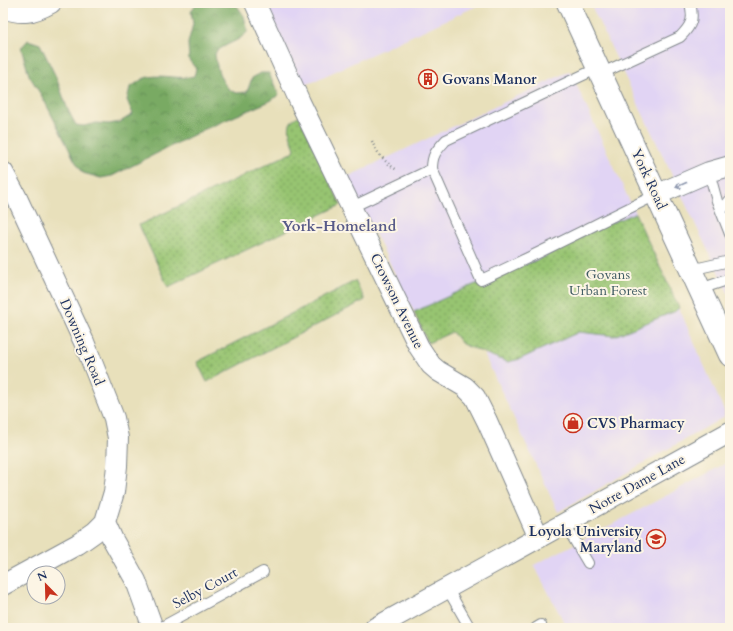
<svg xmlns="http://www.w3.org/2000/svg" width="733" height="631" viewBox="0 0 733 631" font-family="Cardo,serif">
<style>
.built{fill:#e1d4f4}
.grass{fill:url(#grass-dots);stroke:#597a68}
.forest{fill:url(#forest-crowns);stroke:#4a6c60}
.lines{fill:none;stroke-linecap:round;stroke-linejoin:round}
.lane-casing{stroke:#82888c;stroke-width:12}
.street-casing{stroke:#82888c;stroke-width:22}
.primary-casing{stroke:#82888c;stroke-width:24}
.path{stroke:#82888c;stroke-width:2.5;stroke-dasharray:1 3;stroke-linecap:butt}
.lane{stroke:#fff;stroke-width:10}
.street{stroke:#fff;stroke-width:20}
.primary{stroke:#fff;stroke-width:22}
.oneway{stroke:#8d97ae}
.labels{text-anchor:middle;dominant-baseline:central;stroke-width:4;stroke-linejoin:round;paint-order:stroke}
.poi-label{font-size:14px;font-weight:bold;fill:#1b2f5e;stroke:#fcf5e5;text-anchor:start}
.street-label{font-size:14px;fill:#1b2f5e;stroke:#fcf5e5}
.park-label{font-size:14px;fill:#405c64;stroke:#fcf5e5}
.neighbourhood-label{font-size:15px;font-weight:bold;fill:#585b89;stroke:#fcf5e5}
</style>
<defs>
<pattern id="grass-dots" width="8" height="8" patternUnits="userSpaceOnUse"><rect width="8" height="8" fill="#97c471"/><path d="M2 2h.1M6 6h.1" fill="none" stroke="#7aa060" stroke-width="1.8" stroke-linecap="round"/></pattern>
<pattern id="forest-crowns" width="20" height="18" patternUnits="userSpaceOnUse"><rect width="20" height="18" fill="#79aa63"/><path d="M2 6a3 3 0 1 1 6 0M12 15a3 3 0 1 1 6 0" fill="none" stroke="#628b55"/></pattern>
</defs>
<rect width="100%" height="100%" fill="#fcf5e5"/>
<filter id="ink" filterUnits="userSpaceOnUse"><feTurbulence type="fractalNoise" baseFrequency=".025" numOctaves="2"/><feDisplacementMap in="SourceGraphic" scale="8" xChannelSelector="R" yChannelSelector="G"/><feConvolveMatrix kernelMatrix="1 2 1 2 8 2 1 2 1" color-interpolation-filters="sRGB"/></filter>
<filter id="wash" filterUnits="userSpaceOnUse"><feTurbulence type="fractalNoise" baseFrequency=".012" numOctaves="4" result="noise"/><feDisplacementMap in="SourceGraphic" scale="16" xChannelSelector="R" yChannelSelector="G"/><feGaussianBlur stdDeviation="0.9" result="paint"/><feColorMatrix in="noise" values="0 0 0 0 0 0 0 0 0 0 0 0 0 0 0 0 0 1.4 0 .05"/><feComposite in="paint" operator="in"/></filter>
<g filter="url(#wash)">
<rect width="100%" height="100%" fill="#e8e0bb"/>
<path class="built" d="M279 3H483L303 86 267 8Z
M590 3H730V297Z
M570 71 635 213 593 230 544 257 471 286 414 312 347 177Z
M679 308 724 411V417L558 512 484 354 507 362 520 359 579 332 614 336 668 314 674 312Z
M730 461V628H567L534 565 632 514Z"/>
<path class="grass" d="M299 116 341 205 168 287 139 225 293 152 295 149C291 137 283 122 299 116Z
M635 213 679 308 674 312 668 314 614 336 579 332 520 359 507 362 462 344 452 332 428 343 414 312 471 286 544 257 593 230Z
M355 281 365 300 207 382 197 362Z"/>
<path class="forest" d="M197 3H235L244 16 248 31C240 42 225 43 215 53 216 66 221 89 237 93 240 93 244 92 247 92L252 78 261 73H269L279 95 270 101 203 130 112 176 101 178 83 173 75 161 44 100 29 75 21 48 28 40 40 44 56 77 68 110 76 125 84 126 96 123 109 124 120 122 133 114 127 100 130 87C137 84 141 78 149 77 164 74 179 80 194 76L196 69 189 60 188 43 193 24 191 11Z"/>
</g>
<g filter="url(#ink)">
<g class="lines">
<g class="lane-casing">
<path id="lane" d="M600 74 680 37C692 25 694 19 690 3
M432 169 481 280C540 253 598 223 656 195
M709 172 717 201 730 234
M352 207 432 169C432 154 437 150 446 140L598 68
M721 211 730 200
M690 270 730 261
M700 289 730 279
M565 524 588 563
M447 588 470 628
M160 628 263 572
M536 628 541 625"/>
</g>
<g class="street-casing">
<path id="street" d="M255 3 300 102 419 347 431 365 438 371 465 387 475 397 487 421 539 538
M3 8C22 15 33 13 51 3
M3 172 16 196 84 342 114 418 118 438 117 466 114 492 105 522 95 532 78 544 3 585
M656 195 709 172 730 166
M105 522 113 540 136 581 153 628
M375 628 730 432"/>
</g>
<g class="primary-casing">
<path id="primary" d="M568 3 730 355"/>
</g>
<path class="path" d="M372 141C377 154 386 163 397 170"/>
<use href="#lane" class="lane"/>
<use href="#street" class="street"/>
<use href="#primary" class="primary"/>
</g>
<defs><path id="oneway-shaft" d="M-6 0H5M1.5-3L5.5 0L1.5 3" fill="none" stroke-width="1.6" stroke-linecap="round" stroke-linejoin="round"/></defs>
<use class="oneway" href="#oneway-shaft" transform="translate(681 185) rotate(156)"/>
</g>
<defs>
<g id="building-ring" transform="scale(1)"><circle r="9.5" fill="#fcf5e5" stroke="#c8321e" stroke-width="1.5"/><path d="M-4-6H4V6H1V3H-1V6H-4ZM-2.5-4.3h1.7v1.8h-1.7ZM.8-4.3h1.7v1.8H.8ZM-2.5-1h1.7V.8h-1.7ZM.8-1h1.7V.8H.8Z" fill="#c8321e"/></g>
<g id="shop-ring" transform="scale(1)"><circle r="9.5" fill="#fcf5e5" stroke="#c8321e" stroke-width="1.5"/><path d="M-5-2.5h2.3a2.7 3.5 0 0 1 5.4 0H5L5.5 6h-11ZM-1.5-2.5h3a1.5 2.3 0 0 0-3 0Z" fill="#c8321e"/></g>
<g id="university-ring" transform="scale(1)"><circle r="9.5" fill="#fcf5e5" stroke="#c8321e" stroke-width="1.5"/><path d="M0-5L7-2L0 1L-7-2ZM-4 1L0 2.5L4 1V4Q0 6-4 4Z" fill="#c8321e"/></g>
</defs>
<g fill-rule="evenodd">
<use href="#building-ring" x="428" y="79"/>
<use href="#shop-ring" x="573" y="423"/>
<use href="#university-ring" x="656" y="539"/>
</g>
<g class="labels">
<g class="poi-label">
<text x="442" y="79">Govans Manor</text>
<text x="587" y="423">CVS Pharmacy</text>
<text x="642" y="531" text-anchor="end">Loyola University<tspan x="642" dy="16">Maryland</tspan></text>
</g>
<g class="street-label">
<text transform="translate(649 179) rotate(65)">York Road</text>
<text transform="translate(397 301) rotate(64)">Crowson Avenue</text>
<text transform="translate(82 342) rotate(67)">Downing Road</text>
<text transform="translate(637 484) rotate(-29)">Notre Dame Lane</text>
<text transform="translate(205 588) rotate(-28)">Selby Court</text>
</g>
<g class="park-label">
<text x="608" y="274">Govans<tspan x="608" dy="16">Urban Forest</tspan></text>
</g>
<g class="neighbourhood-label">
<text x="339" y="226">York-Homeland</text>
</g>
</g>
<rect width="733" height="631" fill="none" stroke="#fcf5e5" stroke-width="16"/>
<g transform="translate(46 585) rotate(337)"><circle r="19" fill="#fcf5e5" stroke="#a2a6af"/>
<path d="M0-3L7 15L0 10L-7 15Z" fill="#c8321e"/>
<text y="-6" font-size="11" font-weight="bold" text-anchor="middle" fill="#1b2f5e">N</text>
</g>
</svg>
